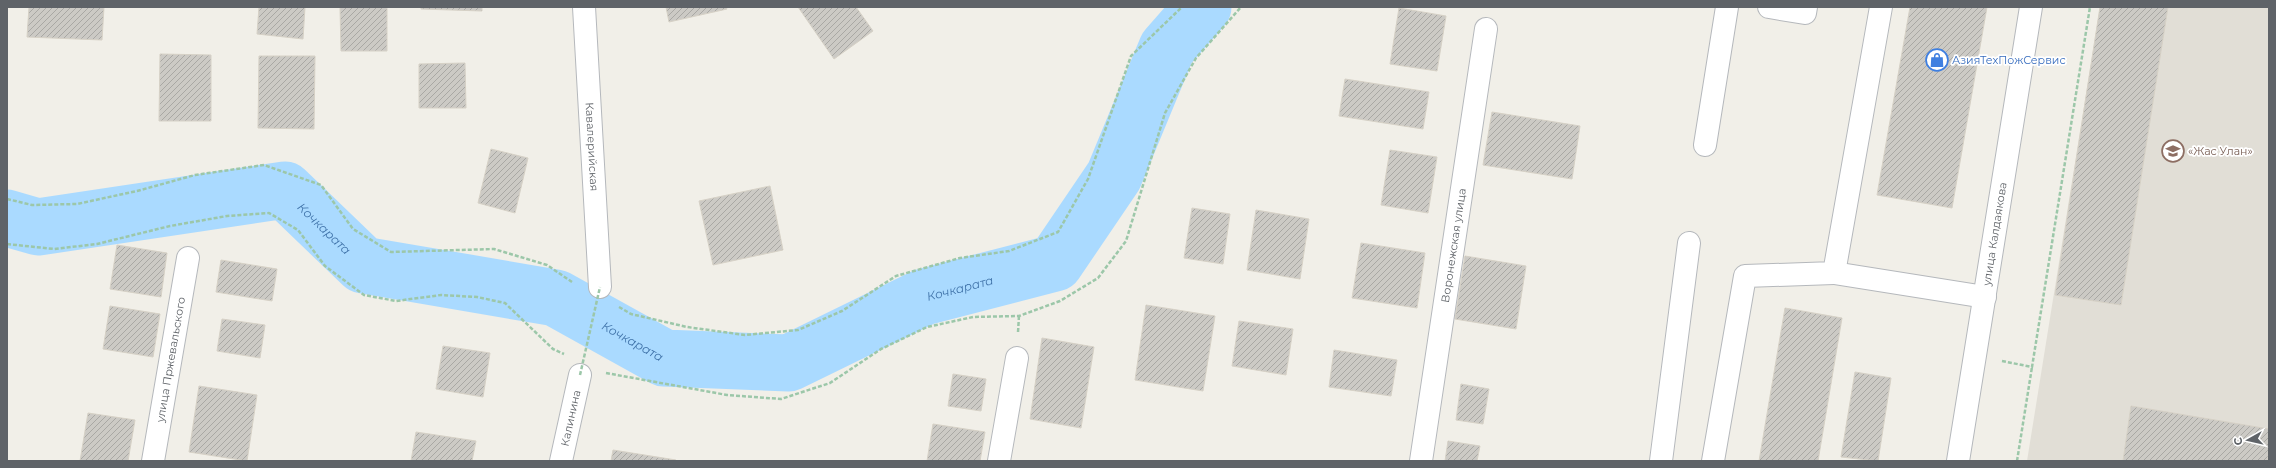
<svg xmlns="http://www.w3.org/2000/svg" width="2276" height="468" viewBox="0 0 2276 468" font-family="Montserrat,sans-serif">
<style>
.education{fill:#e1ded6}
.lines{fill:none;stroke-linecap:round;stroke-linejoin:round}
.river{stroke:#aadaff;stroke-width:57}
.building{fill:url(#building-hatch);stroke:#d6d1c6}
.minor-casing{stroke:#b5b8bc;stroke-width:24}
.path{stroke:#9cc7a9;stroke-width:2.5;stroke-dasharray:4 2;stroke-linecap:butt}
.minor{stroke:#fff;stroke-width:22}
.path-bridge{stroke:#9cc7a9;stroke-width:2.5;stroke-dasharray:4 2;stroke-linecap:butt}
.labels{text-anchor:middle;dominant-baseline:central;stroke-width:3.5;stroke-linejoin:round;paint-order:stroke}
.shop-label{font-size:11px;fill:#366cbe;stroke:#fff;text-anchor:start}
.street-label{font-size:11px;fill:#5f6368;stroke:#fff}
.education-label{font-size:11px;fill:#785e54;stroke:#fff;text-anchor:start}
.water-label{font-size:12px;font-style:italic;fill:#4174aa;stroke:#fff}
</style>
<defs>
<pattern id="building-hatch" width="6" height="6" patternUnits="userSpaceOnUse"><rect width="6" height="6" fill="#cccac5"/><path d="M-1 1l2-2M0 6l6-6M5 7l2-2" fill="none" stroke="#a9a8a4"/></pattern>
</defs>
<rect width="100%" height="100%" fill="#f1efe8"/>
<path class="education" d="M2100 7H2269V461H2027Z"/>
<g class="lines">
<path class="river" id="s1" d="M7 218 38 227 285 190 363 265 556 298 664 358 789 363 924 297 1055 263 1114 176 1167 48 1203 7"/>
</g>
<path class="building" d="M29 7H104L102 40 27 37Z
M259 7H305L303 39 257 34Z
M340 7H387V51H341Z
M421 7H482V11L421 9Z
M666 7H726L727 9 669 22Z
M798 7H856L873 31 834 59Z
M1910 7H1987L1952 208 1877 195Z
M2100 7H2168L2121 305 2055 295Z
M1399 8 1446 16 1437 71 1390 64Z
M160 54 211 55V121H159Z
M259 56H315L314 129 258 128Z
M465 63 466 108H419V64Z
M1345 79 1429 92 1423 129 1339 116Z
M1492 112 1580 126 1572 179 1483 165Z
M491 149 528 158 515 213 478 203Z
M1390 150 1437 157 1428 213 1381 205Z
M770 186 783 250 713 265 699 201Z
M1192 208 1230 214 1223 264 1184 258Z
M1256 210 1309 219 1300 279 1247 270Z
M1361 243 1425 253 1417 308 1352 298Z
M117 245 167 253 161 297 110 289Z
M1465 256 1526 266 1516 329 1455 319Z
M221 260 277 269 272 301 216 292Z
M1146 305 1215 316 1203 391 1135 380Z
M110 306 160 314 153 357 103 349Z
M1785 308 1842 318 1818 461H1759Z
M222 319 265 325 260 358 217 351Z
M1239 321 1293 329 1286 375 1232 366Z
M1042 338 1094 347 1081 428 1030 419Z
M443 346 490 353 483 397 436 389Z
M1334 350 1397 360 1391 396 1329 387Z
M1855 372 1891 378 1878 461 1841 457Z
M953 374 986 379 981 411 948 406Z
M1461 384 1489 389 1483 424 1456 420Z
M199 386 257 395 247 461 189 452Z
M2131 406 2269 429 2268 461H2123Z
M88 413 135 420 128 461H80Z
M933 424 985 432 980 461H927Z
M416 432 476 441 472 461H411Z
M1448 441 1480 446 1477 461H1445Z
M613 450 676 460V461H611Z"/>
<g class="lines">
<g class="minor-casing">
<g id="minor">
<path id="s2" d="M584 7 600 287"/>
<path d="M1769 7 1805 13 1806 7"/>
<path d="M1705 145 1727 7"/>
<path d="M1834 273 1985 297"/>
<path id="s3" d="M153 461 188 258"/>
<path id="s4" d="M561 461 580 375"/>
<path d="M999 461 1017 358"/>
<path id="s5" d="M1421 461 1486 29"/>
<path d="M1661 461 1689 243"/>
<path d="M1713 461 1745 276 1834 273 1881 7"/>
<path id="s6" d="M1958 461 2031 7"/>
</g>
</g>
<path class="path" d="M7 199 32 205 77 204 137 191 195 175 264 165 321 185 353 229 391 252 494 249 547 265 572 282
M7 244 54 249 97 244 170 226 227 216 269 213 298 230 325 266 364 295 396 301 441 295 477 297 505 303 553 349 564 354
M619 307 631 314 687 327 745 335 798 330 842 311 896 276 960 258 1009 251 1058 232 1088 179 1131 56 1182 7
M1018 332 1019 316
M2002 361 2032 367 2090 7
M606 373 727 395 781 399 830 383 881 349 927 327 973 317 1019 316 1060 301 1098 278 1126 241 1165 113 1196 58 1241 7
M2017 461 2032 367"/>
<use href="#minor" class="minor"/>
<path class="path-bridge" d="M580 375 600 287"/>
</g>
<defs>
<g id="shop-ring" transform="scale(1.15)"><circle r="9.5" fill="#fff" stroke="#3f7fe0" stroke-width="1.5"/><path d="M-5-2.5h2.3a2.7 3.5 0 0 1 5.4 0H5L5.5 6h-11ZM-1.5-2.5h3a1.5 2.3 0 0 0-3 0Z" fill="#3f7fe0"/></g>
<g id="school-ring" transform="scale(1.15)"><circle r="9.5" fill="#fff" stroke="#8d6e63" stroke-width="1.5"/><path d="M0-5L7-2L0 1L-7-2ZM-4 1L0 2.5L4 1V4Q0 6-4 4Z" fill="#8d6e63"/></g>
</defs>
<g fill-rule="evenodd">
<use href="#shop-ring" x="1937" y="60"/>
<use href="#school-ring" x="2173" y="151"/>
</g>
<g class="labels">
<g class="shop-label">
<text x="1952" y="60">АзияТехПожСервис</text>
</g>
<g class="street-label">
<text stroke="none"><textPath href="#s2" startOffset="140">Кавалерийская</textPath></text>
<text stroke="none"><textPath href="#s6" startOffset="230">улица Калдаякова</textPath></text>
<text stroke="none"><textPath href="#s5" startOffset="218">Воронежская улица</textPath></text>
<text stroke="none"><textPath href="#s3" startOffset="103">улица Пржевальского</textPath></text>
<text stroke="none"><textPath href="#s4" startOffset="44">Калинина</textPath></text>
</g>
<g class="education-label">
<text x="2188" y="151">«Жас Улан»</text>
</g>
<g class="water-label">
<text stroke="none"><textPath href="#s1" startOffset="337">Кочкарата</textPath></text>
<text stroke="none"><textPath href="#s1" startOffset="1022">Кочкарата</textPath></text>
<text stroke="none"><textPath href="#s1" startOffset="674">Кочкарата</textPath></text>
</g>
</g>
<rect width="2276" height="468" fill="none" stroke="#5f6368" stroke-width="16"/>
<g transform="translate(2248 440) rotate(262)" stroke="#ffffff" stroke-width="3" paint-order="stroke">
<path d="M0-3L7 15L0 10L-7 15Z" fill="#5f6368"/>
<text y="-6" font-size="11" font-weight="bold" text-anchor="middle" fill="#5f6368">С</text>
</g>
</svg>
